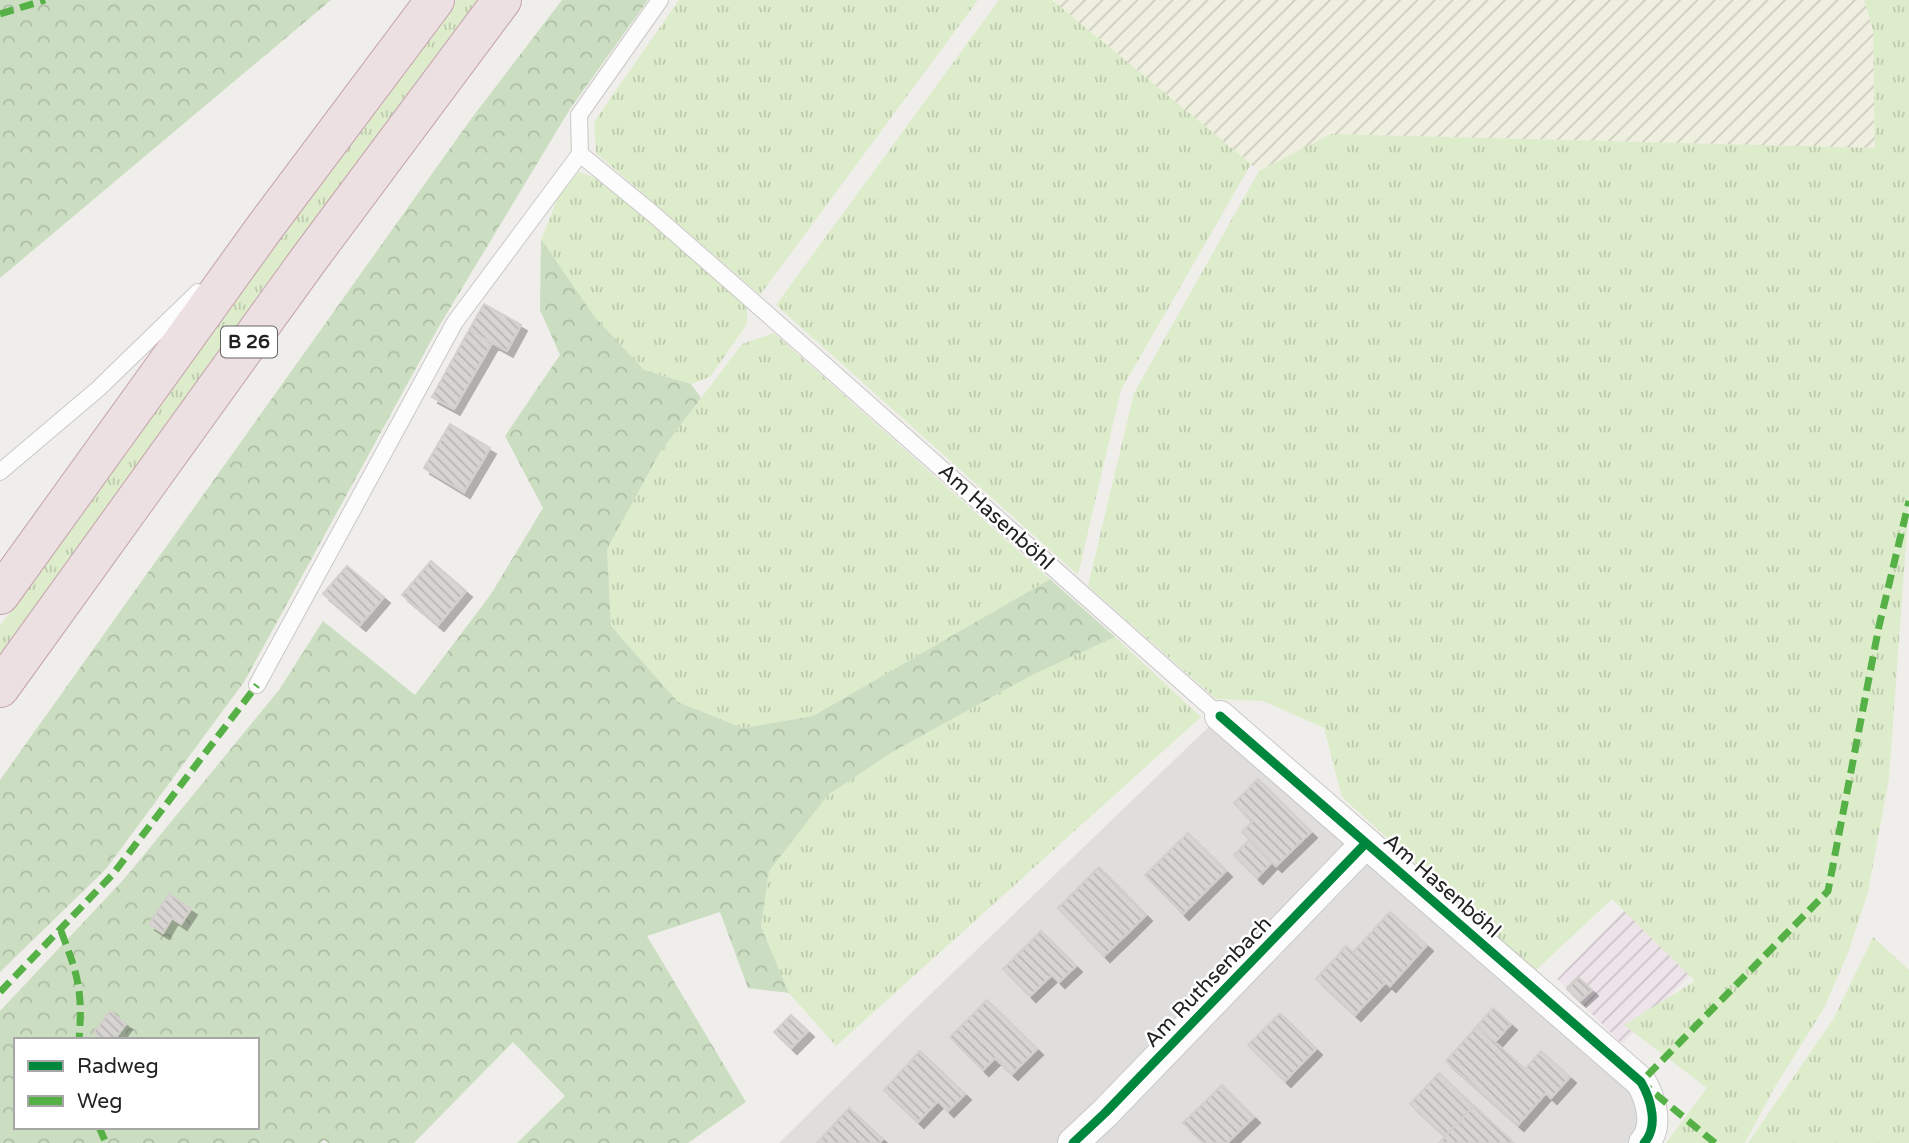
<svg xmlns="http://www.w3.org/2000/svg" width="1909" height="1143" viewBox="0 0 1909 1143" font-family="'Varela Round',sans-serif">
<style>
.residential{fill:#dfdedc}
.industrial{fill:url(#industrial-furrows)}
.farmland{fill:url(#farmland-furrows)}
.grass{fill:url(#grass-tufts)}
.forest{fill:url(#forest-crowns);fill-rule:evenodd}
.building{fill:url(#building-back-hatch);stroke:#d3d0cc;stroke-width:2;filter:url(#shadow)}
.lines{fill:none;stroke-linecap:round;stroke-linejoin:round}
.lane-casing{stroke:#c9c8c7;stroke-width:18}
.street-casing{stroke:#c9c8c7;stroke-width:32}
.highway-casing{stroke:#c5a2ac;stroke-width:40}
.lane{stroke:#fdfcfc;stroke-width:16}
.street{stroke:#fdfcfc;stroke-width:30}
.highway{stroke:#ece0e2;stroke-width:38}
.quiet{stroke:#55b145;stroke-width:7;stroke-dasharray:14 7;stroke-linecap:butt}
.cycleway-casing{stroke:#fff;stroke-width:13}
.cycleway{stroke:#00873e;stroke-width:9}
.labels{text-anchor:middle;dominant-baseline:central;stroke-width:5;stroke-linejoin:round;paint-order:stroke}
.shield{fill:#fff;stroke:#646464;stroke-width:2}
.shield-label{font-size:19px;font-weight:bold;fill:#222}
.street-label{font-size:21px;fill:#222;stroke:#fff}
</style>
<defs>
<pattern id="industrial-furrows" width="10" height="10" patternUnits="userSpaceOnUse" patternTransform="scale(1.75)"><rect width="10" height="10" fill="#ede4e9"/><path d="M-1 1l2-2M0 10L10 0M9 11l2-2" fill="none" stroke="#cbc3c8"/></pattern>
<pattern id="farmland-furrows" width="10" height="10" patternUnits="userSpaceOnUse" patternTransform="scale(1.75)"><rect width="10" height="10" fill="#efefdf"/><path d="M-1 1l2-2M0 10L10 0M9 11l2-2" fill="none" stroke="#cdcdbf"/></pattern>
<pattern id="grass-tufts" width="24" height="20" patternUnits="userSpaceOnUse" patternTransform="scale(1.75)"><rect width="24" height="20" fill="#ddeccb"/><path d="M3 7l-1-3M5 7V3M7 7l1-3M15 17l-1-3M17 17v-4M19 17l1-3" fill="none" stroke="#bdcaae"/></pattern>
<pattern id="forest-crowns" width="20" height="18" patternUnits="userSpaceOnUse" patternTransform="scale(1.75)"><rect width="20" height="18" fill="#cbdec1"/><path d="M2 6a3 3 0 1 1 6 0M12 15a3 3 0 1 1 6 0" fill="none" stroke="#aebea6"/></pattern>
<pattern id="building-back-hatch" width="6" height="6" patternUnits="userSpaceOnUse" patternTransform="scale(1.75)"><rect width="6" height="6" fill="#d7d4d2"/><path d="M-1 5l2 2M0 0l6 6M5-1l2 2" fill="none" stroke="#b8b6b4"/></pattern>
<filter id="shadow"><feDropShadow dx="6" dy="6" stdDeviation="0" flood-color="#0004"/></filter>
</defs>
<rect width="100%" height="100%" fill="#f0eeeb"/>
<path class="residential" d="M1220 716 1641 1082 1644 1143H779L912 1012Z"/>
<path class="industrial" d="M1631 903 1696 969 1622 1044 1557 979Z"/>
<path class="farmland" d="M1052 0H1864L1873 30 1875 148 1331 134 1259 171Z"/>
<path class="grass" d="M456 0H479L0 657V626L280 238Z
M679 0H978L760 295 596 153 594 122Z
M999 0H1052L1251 164 1121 390 1078 575 776 305Z
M1864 0H1909V502L1889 778 1868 892 1848 953 1824 1008 1773 1090 1745 1143H1666L1707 1088 1624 1025 1695 981 1612 899 1535 971 1342 797 1324 728 1263 701 1216 699 1088 586 1134 393 1259 171 1331 134 1875 148 1873 30Z
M579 172 604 181 747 306V324L710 377 691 384 644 370 594 316 541 240 559 195Z
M774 333 1050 579 813 716 743 728 678 702 611 626 607 548 659 454 742 344Z
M1115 637 1201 717 836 1046 789 993 761 927 769 870 828 795 894 751 1034 674Z
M1873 937 1909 970V1143H1748L1834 1018Z"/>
<path class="forest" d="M0 0H331L0 278Z
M562 0H648L570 109 438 328 244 682 106 869 0 972V780L471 119Z
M541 239 594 316 644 370 691 384 701 398 659 454 607 549 611 626 678 702 743 728 813 716 1050 579 1115 637 1034 674 894 751 828 795 769 871 761 927 789 993 748 988 720 912 647 936 746 1102 688 1143H517L565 1096 513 1042 414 1143H328L324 1140 321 1143H0V1011L125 878 279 690 323 621 415 695 491 594 543 508 505 436 560 355 540 310ZM16 1040H257V1127H16Z"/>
<path class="building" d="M484 304 521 325 507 351 469 330Z
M469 330 492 343 454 409 432 397Z
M450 424 490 448 464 492 424 468Z
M431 561 466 591 438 625 402 595Z
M347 566 384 597 360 625 323 594Z
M1258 779 1311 832 1276 866 1242 832 1252 822 1234 803Z
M1188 833 1226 871 1183 914 1145 875Z
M1249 840 1272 862 1257 878 1234 855Z
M1099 867 1146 915 1127 934 1080 886Z
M1080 886 1127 934 1104 956 1058 908Z
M169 894 191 909 181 924 172 918 163 933 149 924Z
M1390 912 1427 945 1390 986 1353 952Z
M1041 931 1076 966 1059 982 1052 975 1030 996 1003 969Z
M1346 946 1386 982 1355 1015 1316 979Z
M1578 977 1592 990 1580 1001 1567 989Z
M987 1000 1037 1049 1012 1074 995 1058 983 1070 950 1037Z
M1493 1008 1511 1024 1495 1042 1477 1026Z
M110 1011 126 1024 114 1040H104L94 1032Z
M1280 1013 1316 1049 1285 1081 1248 1045Z
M791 1015 808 1031 791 1048 774 1032Z
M1477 1026 1525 1069 1541 1051 1570 1077 1551 1098 1546 1093 1518 1125 1446 1061Z
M920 1051 965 1094 948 1111 938 1101 918 1122 884 1090Z
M1439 1073 1474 1106 1445 1136 1410 1104Z
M1222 1085 1254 1117 1227 1143H1203L1183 1123Z
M1474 1106 1514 1143H1439Z
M849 1108 883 1139 879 1143H817Z"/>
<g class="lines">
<g class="lane-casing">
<path id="lane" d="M580 154 652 213 765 312 1220 716
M580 154 579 115 660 0
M0 472 98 389 198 292
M257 685 455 322 580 154"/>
</g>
<g class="street-casing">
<path id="street" d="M1220 716 1641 1082C1651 1099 1659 1127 1644 1143
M1073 1143 1105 1113 1366 843"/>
</g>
<g class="highway-casing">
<path id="highway" d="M0 595 265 227 435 0
M0 688 309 259 502 0"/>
</g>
<use href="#lane" class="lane"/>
<use href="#street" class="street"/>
<use href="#highway" class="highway"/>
<path class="quiet" d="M0 14 45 0
M61 931C78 975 83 991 79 1040
M0 992 113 874 257 685
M99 1127 106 1143
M1715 1143 1641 1082 1828 891 1879 626 1909 501"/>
<g class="cycleway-casing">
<path id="cycleway" d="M1220 716 1641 1082C1651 1099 1659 1127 1644 1143
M1073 1143 1105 1113 1366 843"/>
</g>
<use href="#cycleway" class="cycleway"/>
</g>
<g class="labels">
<rect class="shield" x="221" y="326.5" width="56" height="31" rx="5"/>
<g class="shield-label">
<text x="249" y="342">B 26</text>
</g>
<g class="street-label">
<text transform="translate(996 517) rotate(42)">Am Hasenböhl</text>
<text transform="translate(1442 886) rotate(41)">Am Hasenböhl</text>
<text transform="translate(1208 982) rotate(-46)">Am Ruthsenbach</text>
</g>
</g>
<rect x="14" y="1038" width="245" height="91" fill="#ffffff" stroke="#a7a7a7" stroke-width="2"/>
<rect x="28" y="1061" width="35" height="10" fill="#00873e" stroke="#a7a7a7" stroke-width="2"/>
<text x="77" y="1073" font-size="21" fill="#222222">Radweg</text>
<rect x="28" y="1096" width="35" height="10" fill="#55b145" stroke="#a7a7a7" stroke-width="2"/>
<text x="77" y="1108" font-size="21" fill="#222222">Weg</text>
</svg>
